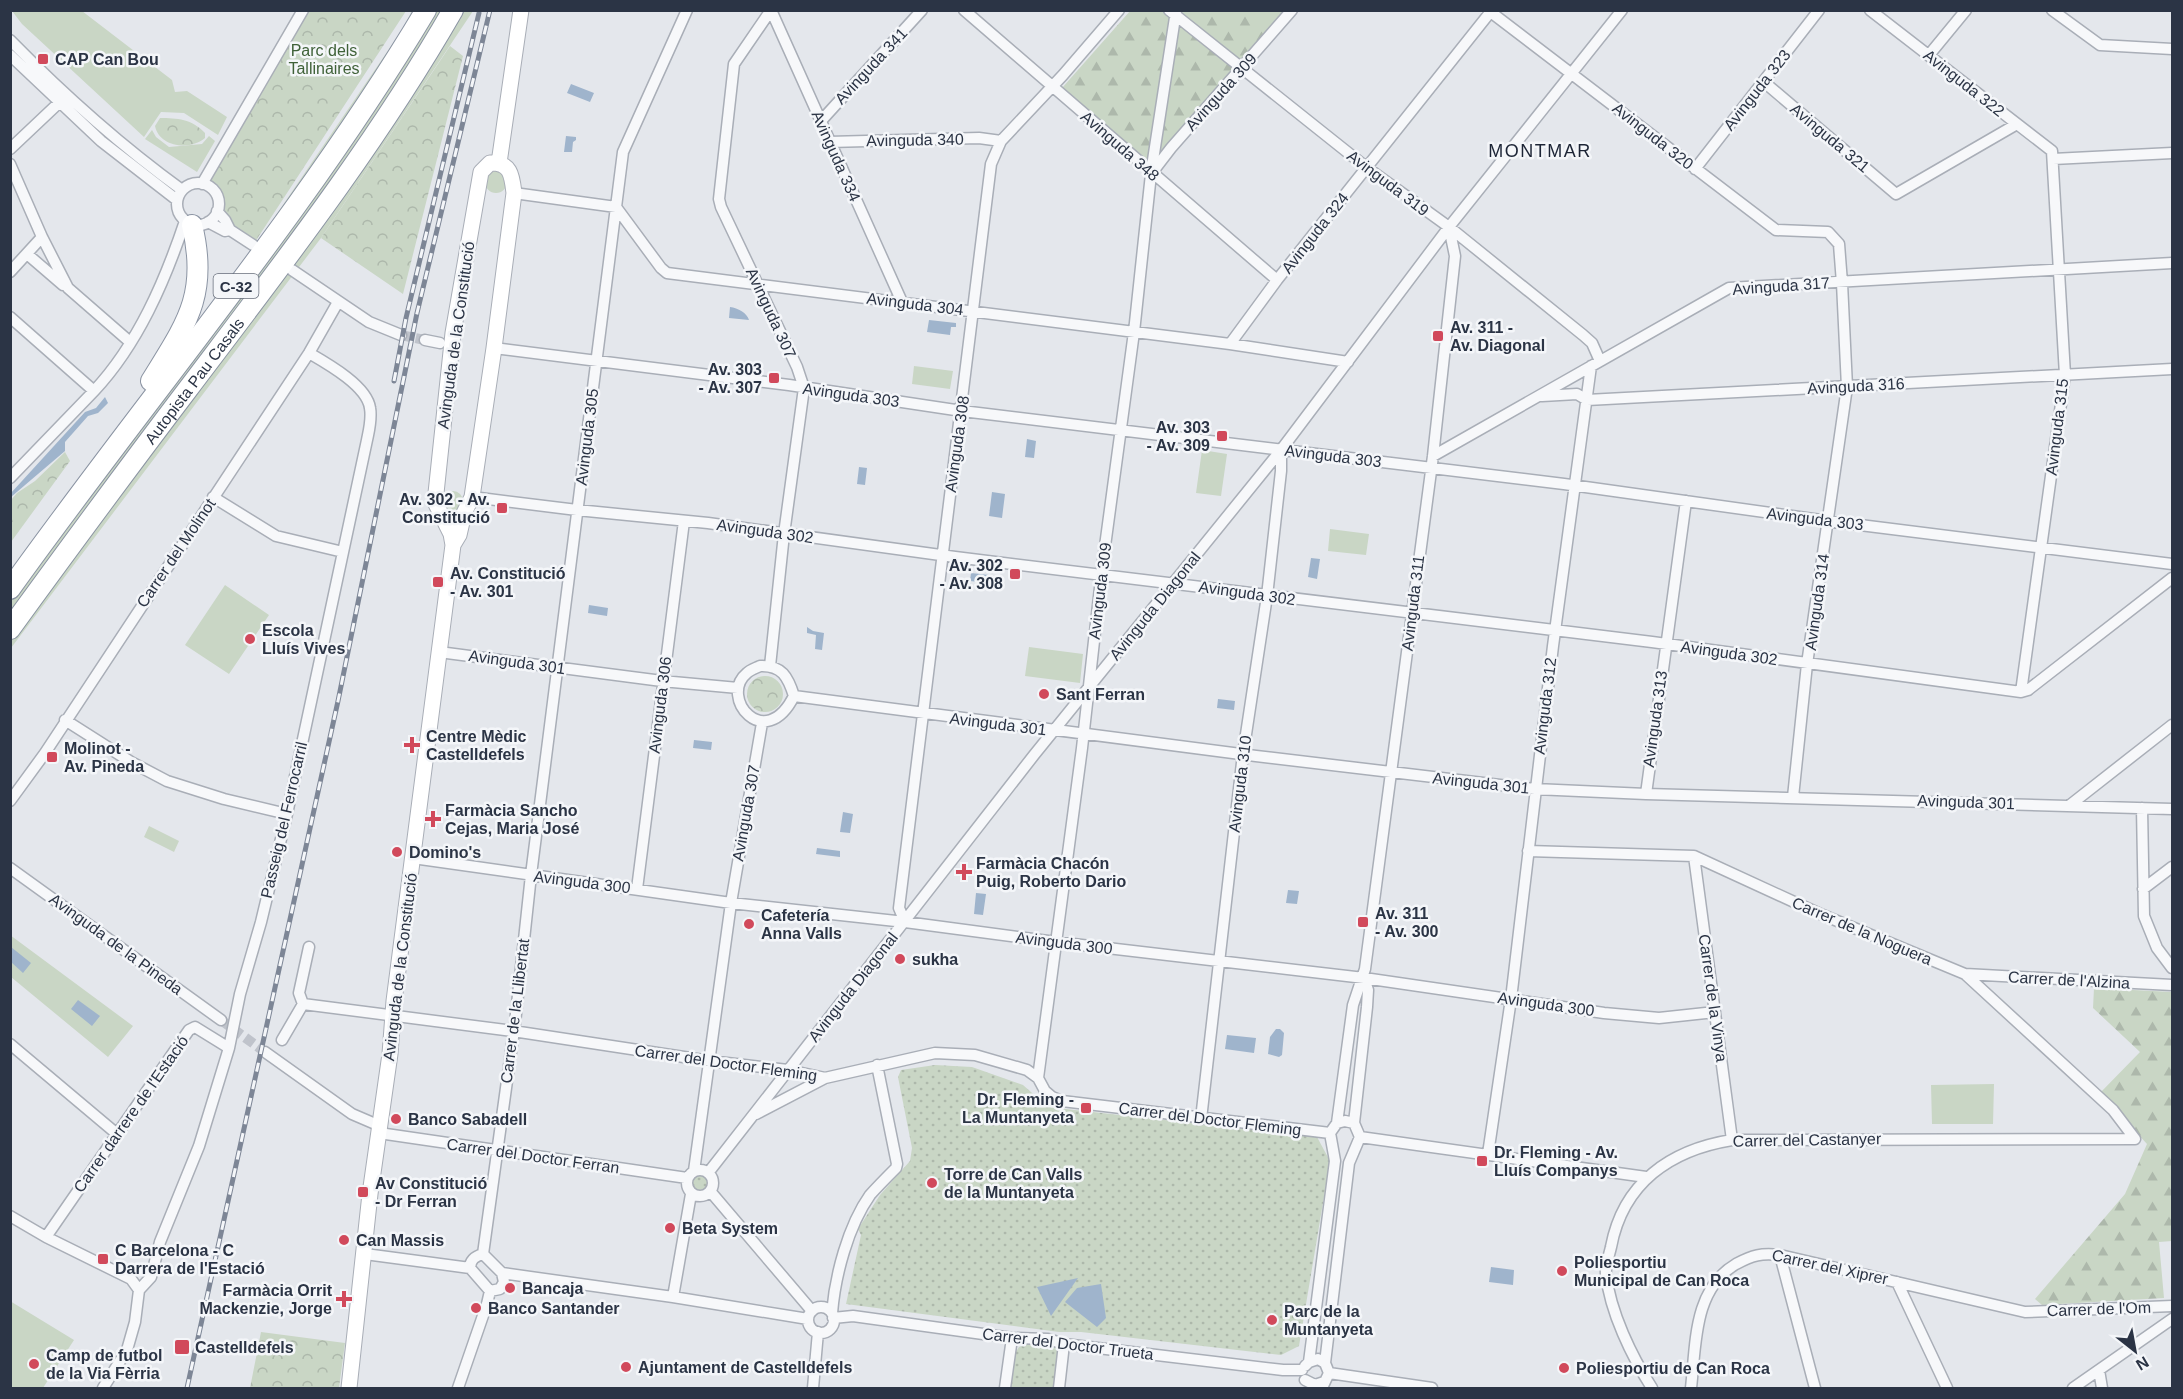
<svg xmlns="http://www.w3.org/2000/svg" width="2183" height="1399" viewBox="0 0 2183 1399" font-family="Arial,sans-serif">
<style>
.grass{fill:#c9d6c5}
.forest{fill:url(#forest-firs)}
.park{fill:url(#park-crowns)}
.garden{fill:url(#garden-dots)}
.water{fill:#9fb4cc}
.lines{fill:none;stroke-linecap:round;stroke-linejoin:round}
.street-tunnel{stroke:#bfc3cb;stroke-width:10;stroke-dasharray:10 5;stroke-linecap:butt}
.street-casing{stroke:#a9aeb7;stroke-width:13}
.secondary-casing{stroke:#a9aeb7;stroke-width:17}
.highway-casing{stroke:#8b94a3;stroke-width:22}
.street{stroke:#f7f8fa;stroke-width:10}
.secondary{stroke:#fff;stroke-width:15}
.highway{stroke:#fff;stroke-width:20}
.rail-casing{stroke:#7d8696;stroke-width:5}
.rail{stroke:#f4f6f9;stroke-width:3;stroke-dasharray:9;stroke-linecap:butt}
.poi-dot{fill:#d1495b;stroke:#f4f6f9;stroke-width:2}
.labels{text-anchor:middle;dominant-baseline:central;stroke-width:5;stroke-linejoin:round;paint-order:stroke}
.shield{fill:#f4f6f9;stroke:#676e7b;stroke-width:1.5}
.shield-label{font-size:15px;font-weight:bold;fill:#2b3445}
.park-label{font-size:16px;fill:#3f6138;stroke:#f4f6f9}
.poi-label{font-size:16px;font-weight:bold;fill:#2b3445;stroke:#f4f6f9;text-anchor:start}
.street-label{font-size:16px;fill:#2b3445;stroke:#f4f6f9}
.neighbourhood-label{font-size:18px;letter-spacing:1.5px;fill:#1d2536;stroke:#f4f6f9}
</style>
<defs>
<pattern id="forest-firs" width="22" height="20" patternUnits="userSpaceOnUse" patternTransform="scale(1.5)"><rect width="22" height="20" fill="#c9d6c5"/><path d="M5 1l3.5 6h-7zM16 11l3.5 6h-7z" fill="#adb8ab"/></pattern>
<pattern id="park-crowns" width="20" height="18" patternUnits="userSpaceOnUse" patternTransform="scale(1.5)"><rect width="20" height="18" fill="#c9d6c5"/><path d="M2 6a3 3 0 1 1 6 0M12 15a3 3 0 1 1 6 0" fill="none" stroke="#adb8ab"/></pattern>
<pattern id="garden-dots" width="8" height="8" patternUnits="userSpaceOnUse" patternTransform="scale(1.5)"><rect width="8" height="8" fill="#c9d6c5"/><path d="M2 2h.1M6 6h.1" fill="none" stroke="#adb8ab" stroke-width="1.8" stroke-linecap="round"/></pattern>
</defs>
<rect width="100%" height="100%" fill="#e4e7ec"/>
<path class="grass" d="M12 11H82L172 80 175 92 187 91 227 117 218 135 184 113 161 112 144 137 22 24Z
M412 11H473L321 238 11 648V581L255 246 402 30Z
M152 130 156 137 169 147 202 144 209 136 215 141 197 172 145 139Z
M485 182a11 11 0 1 1 22 0a11 11 0 1 1-22 0Z
M914 366 953 371 950 389 912 384Z
M1202 450 1227 454 1221 496 1196 493Z
M443 501a10 10 0 1 1 20 0a10 10 0 1 1-20 0Z
M1330 529 1369 534 1366 555 1328 551Z
M225 585 269 615 229 674 185 645Z
M1029 647 1083 654 1080 683 1025 676Z
M149 826 179 841 174 852 144 837Z
M10 935 133 1026 108 1057 11 977Z
M1994 1084 1993 1124H1932L1931 1085Z
M10 1301 74 1340 43 1388H11Z"/>
<path class="forest" d="M1130 11H1285L1152 165 1062 88Z
M2094 988 2172 992V1241L2159 1242 2164 1298 2042 1305 2035 1299 2125 1194 2147 1144 2100 1093 2140 1052 2093 1008Z"/>
<path class="park" d="M303 11H406L253 245 221 221 216 195 207 186 211 171Z
M450 46 463 56 403 294 321 238Z
M160 118C177 118 192 119 205 133V138C190 151 159 147 155 126Z
M65 452 70 461 11 542V500L17 493 35 481Z
M747 694a18 18 0 1 1 36 0a18 18 0 1 1-36 0Z
M261 1332 345 1343 339 1388H250Z"/>
<path class="garden" d="M935 1065 972 1067 1023 1085 1048 1107 1317 1137 1330 1161 1299 1346 1281 1355 1081 1332H1059L846 1304 861 1235 858 1229 880 1195 910 1161 912 1148 898 1077 901 1070Z
M692 1182a8 8 0 1 1 16 0a8 8 0 1 1-16 0Z
M1028 1344 1055 1345C1064 1358 1059 1373 1057 1388H1010L1015 1353 1019 1347Z"/>
<path class="water" d="M571 84 594 93 590 102 567 93Z
M566 136 576 137V140L573 142 572 152H564Z
M730 307C738 308 747 313 749 320L729 318Z
M929 320 956 323V327H951L950 335 927 332Z
M105 397 108 403 98 413 88 416 65 442V451L11 497V493L85 412 96 408Z
M1027 439 1036 441 1034 458 1025 457Z
M859 467 867 468 865 485 857 484Z
M992 492 1005 494 1002 518 989 516Z
M1311 558 1320 559 1317 579 1308 577Z
M971 573 989 575 987 583 970 581Z
M589 605 608 608 607 616 588 613Z
M807 627 813 631 824 633 822 650 815 649 816 635 807 633Z
M1218 699 1235 701 1234 710 1217 708Z
M694 740 712 742 711 750 693 748Z
M843 812 853 814 850 833 840 832Z
M817 848 840 851V857L816 854Z
M1288 890 1299 891 1297 904 1286 903Z
M976 893 986 894 983 915 974 914Z
M11 947 31 963 23 973 11 962Z
M78 1000 100 1016 92 1026 71 1009Z
M1276 1029H1280L1284 1033 1282 1055 1279 1057 1268 1054 1270 1037Z
M1227 1035 1256 1038 1254 1053 1225 1049Z
M1491 1267 1514 1270 1513 1285 1489 1282Z
M1078 1278 1051 1316 1037 1287Z
M1101 1284 1106 1318 1097 1327 1065 1302 1077 1288Z"/>
<g class="lines">
<path class="street-tunnel" d="M401 335 425 340
M221 1020 265 1052"/>
<g class="street-casing">
<path id="street" d="M771 10 902 302
M964 10 1277 280
M1169 10 1366 167 1449 227 1583 335 1592 343 1600 361
M1488 10 1776 230 1828 232 1839 244 1842 283 1847 387 1807 664 1793 797
M1870 10 2052 151 2065 375 2021 692
M2052 10 2100 45 2172 49
M10 40C64 95 120 145 182 190
M10 55 101 141 177 200
M1929 55 1966 10
M1764 82 1896 194 2017 124
M820 122 922 10
M829 142 979 138 1001 141
M10 149 64 98
M2053 159 2172 153
M10 164 42 237 68 288 130 342
M1695 169 1819 10
M1151 173 1176 11
M177 204a21 21 0 1 1 42 0a21 21 0 1 1-42 0Z
M202 184 303 10
M514 193 616 207 661 268 667 273 1230 344 1348 362
M217 211 225 220 230 230 253 245
M208 222 225 231 230 230
M27 254 63 285
M292 270 369 322 401 335
M10 272 42 237
M10 317 94 391
M425 340 440 343
M1230 344 1277 280 1492 10
M494 348 789 385 962 411 1564 484 1828 521 2172 564
M1542 396 1577 394 1587 400 2172 369
M1433 456 1729 288 2172 263
M10 478C38 449 66 420 94 391 138 344 165 281 185 221
M213 497 276 536 343 552
M472 497 577 510 708 523 955 557 1652 642 2021 692
M439 652 662 681 738 688
M760 666C782 665 788 677 794 696 765 754 718 697 747 673 750 670 756 668 760 666Z
M770 666 784 534 804 388 797 367 721 207 719 199 734 64 771 10
M2021 692 2028 690 2172 578
M794 696 1256 756 1535 789 1646 794 2172 809
M65 720 131 762 167 781 224 799 287 814
M1646 794 1686 501
M10 801 45 753 309 353 338 302
M2070 805 2172 725
M2142 808 2144 916 2157 948 2172 968
M1528 851 1694 856 1818 913 1965 974 2113 1110 2135 1139
M1694 856 1732 1140
M413 858 731 903 905 922 1056 942 1364 978 1604 1013 1659 1018 1715 1012
M10 868 221 1020
M637 889 684 521
M2143 889 2172 867
M905 922 899 908 991 164 1001 141 1063 75 1119 10
M1965 974 2172 985
M303 1004 299 993 309 947
M282 1040 303 1004 513 1031 710 1061 788 1070 825 1078 935 1053 975 1055 1027 1070 1038 1078 1045 1091 1052 1097 1062 1101 1330 1133
M10 1044 117 1134
M265 1052 352 1114 380 1126
M1038 1078 1082 748 1103 561 1134 332 1151 174 1171 148 1292 10
M756 1114 825 1078
M1201 1119 1243 754 1267 596 1281 471V450
M1337 1123 1353 1005 1365 969 1433 456 1455 256 1449 227
M1354 1123 1367 1007 1368 990 1364 978
M379 1133 687 1178
M1360 1137 1646 1177
M1488 1154 1511 999 1553 646 1591 366
M687 1183a13 13 0 1 1 26 0a13 13 0 1 1-26 0Z
M694 1171 731 903 762 723
M708 1173 1034 755 1281 450 1449 227 1622 10
M710 1191 812 1311
M10 1216 46 1237 131 1279 139 1290
M46 1237 189 1030 195 1027 229 1048
M365 1254 470 1268
M483 1254 515 1023 531 875 623 152 687 10
M483 1254 502 1273 504 1282 500 1289 490 1291 470 1268C470 1259 476 1256 483 1254Z
M1780 1255 1815 1388
M502 1273 673 1297 808 1319
M1897 1282 1947 1388
M673 1297 691 1194
M808 1320a13 13 0 1 1 26 0a13 13 0 1 1-26 0Z
M832 1313C835 1276 848 1226 870 1195 878 1186 887 1177 896 1168L897 1164 877 1065
M833 1318 853 1316 1012 1338 1048 1339 1064 1344 1283 1370H1302
M1309 1362 1335 1161 1330 1133 1337 1123 1345 1121 1354 1123 1360 1137 1349 1163 1325 1363
M1305 1366 1309 1362 1318 1359 1325 1363 1329 1373 1322 1388
M2099 1370 2102 1388
M1329 1373 1432 1388
M1305 1380 1315 1385 1324 1382
M103 1388 127 1350 135 1322 139 1290 151 1277 160 1242 199 1146 229 1048 240 994 261 922 287 814 367 440C369 430 372 419 370 408 367 386 328 364 309 353
M458 1388 487 1304 490 1291
M813 1388 818 1332
M1005 1388 1012 1338
M1059 1388 1064 1344
M1652 1388C1632 1357 1610 1312 1606 1274 1605 1266 1609 1256 1611 1247 1623 1183 1670 1150 1732 1140L2135 1139
M1691 1388C1696 1345 1693 1289 1736 1264 1753 1255 1761 1253 1780 1255L2025 1312 2172 1306
M2073 1388 2172 1319"/>
</g>
<g class="secondary-casing">
<path id="secondary" d="M499 163 521 10
M349 1388 370 1194 390 1054 394 1001 453 545 451 534 436 504V493L453 333 481 172 490 163C511 162 512 176 514 193L494 348 472 497 464 513 459 535 453 545"/>
</g>
<g class="highway-casing">
<g id="highway">
<path d="M151 381C186 324 209 295 192 225"/>
<path d="M10 589C148 396 304 214 426 10"/>
<path id="s1" d="M10 629C69 548 128 468 188 389 281 266 376 144 453 10"/>
</g>
</g>
<use href="#street" class="street"/>
<use href="#secondary" class="secondary"/>
<use href="#highway" class="highway"/>
<g class="rail-casing">
<path id="rail" d="M394 381 406 318 479 13
M187 1388 338 701 417 313 490 10"/>
</g>
<use href="#rail" class="rail"/>
</g>
<g class="poi-dot">
<rect x="37" y="53" width="12" height="12" rx="3"/>
<rect x="1432" y="330" width="12" height="12" rx="3"/>
<rect x="768" y="372" width="12" height="12" rx="3"/>
<rect x="1216" y="430" width="12" height="12" rx="3"/>
<rect x="496" y="502" width="12" height="12" rx="3"/>
<rect x="1009" y="568" width="12" height="12" rx="3"/>
<rect x="432" y="576" width="12" height="12" rx="3"/>
<circle cx="250" cy="639" r="6"/>
<circle cx="1044" cy="694" r="6"/>
<path d="M409 736h6v6h6v6h-6v6h-6v-6h-6v-6h6z"/>
<rect x="46" y="751" width="12" height="12" rx="3"/>
<path d="M430 810h6v6h6v6h-6v6h-6v-6h-6v-6h6z"/>
<circle cx="397" cy="852" r="6"/>
<path d="M961 863h6v6h6v6h-6v6h-6v-6h-6v-6h6z"/>
<rect x="1357" y="916" width="12" height="12" rx="3"/>
<circle cx="749" cy="924" r="6"/>
<circle cx="900" cy="959" r="6"/>
<rect x="1080" y="1102" width="12" height="12" rx="3"/>
<circle cx="396" cy="1119" r="6"/>
<rect x="1476" y="1155" width="12" height="12" rx="3"/>
<circle cx="932" cy="1183" r="6"/>
<rect x="357" y="1186" width="12" height="12" rx="3"/>
<circle cx="670" cy="1228" r="6"/>
<circle cx="344" cy="1240" r="6"/>
<rect x="97" y="1253" width="12" height="12" rx="3"/>
<circle cx="1562" cy="1271" r="6"/>
<circle cx="510" cy="1288" r="6"/>
<path d="M341 1290h6v6h6v6h-6v6h-6v-6h-6v-6h6z"/>
<circle cx="476" cy="1308" r="6"/>
<circle cx="1272" cy="1320" r="6"/>
<rect x="174" y="1339" width="16" height="16" rx="3"/>
<circle cx="34" cy="1364" r="6"/>
<circle cx="626" cy="1367" r="6"/>
<circle cx="1564" cy="1368" r="6"/>
</g>
<g class="labels">
<rect class="shield" x="213.5" y="274" width="45" height="24" rx="4.5"/>
<g class="shield-label">
<text x="236" y="286">C-32</text>
</g>
<g class="park-label">
<text x="324" y="50">Parc dels<tspan x="324" dy="18">Tallinaires</tspan></text>
</g>
<g class="poi-label">
<text x="55" y="59">CAP Can Bou</text>
<text x="1450" y="327">Av. 311 -<tspan x="1450" dy="18">Av. Diagonal</tspan></text>
<text x="762" y="369" text-anchor="end">Av. 303<tspan x="762" dy="18">- Av. 307</tspan></text>
<text x="1210" y="427" text-anchor="end">Av. 303<tspan x="1210" dy="18">- Av. 309</tspan></text>
<text x="490" y="499" text-anchor="end">Av. 302 - Av.<tspan x="490" dy="18">Constitució</tspan></text>
<text x="1003" y="565" text-anchor="end">Av. 302<tspan x="1003" dy="18">- Av. 308</tspan></text>
<text x="450" y="573">Av. Constitució<tspan x="450" dy="18">- Av. 301</tspan></text>
<text x="262" y="630">Escola<tspan x="262" dy="18">Lluís Vives</tspan></text>
<text x="1056" y="694">Sant Ferran</text>
<text x="426" y="736">Centre Mèdic<tspan x="426" dy="18">Castelldefels</tspan></text>
<text x="64" y="748">Molinot -<tspan x="64" dy="18">Av. Pineda</tspan></text>
<text x="445" y="810">Farmàcia Sancho<tspan x="445" dy="18">Cejas, Maria José</tspan></text>
<text x="409" y="852">Domino's</text>
<text x="976" y="863">Farmàcia Chacón<tspan x="976" dy="18">Puig, Roberto Dario</tspan></text>
<text x="1375" y="913">Av. 311<tspan x="1375" dy="18">- Av. 300</tspan></text>
<text x="761" y="915">Cafetería<tspan x="761" dy="18">Anna Valls</tspan></text>
<text x="912" y="959">sukha</text>
<text x="1074" y="1099" text-anchor="end">Dr. Fleming -<tspan x="1074" dy="18">La Muntanyeta</tspan></text>
<text x="408" y="1119">Banco Sabadell</text>
<text x="1494" y="1152">Dr. Fleming - Av.<tspan x="1494" dy="18">Lluís Companys</tspan></text>
<text x="944" y="1174">Torre de Can Valls<tspan x="944" dy="18">de la Muntanyeta</tspan></text>
<text x="375" y="1183">Av Constitució<tspan x="375" dy="18">- Dr Ferran</tspan></text>
<text x="682" y="1228">Beta System</text>
<text x="356" y="1240">Can Massis</text>
<text x="115" y="1250">C Barcelona - C<tspan x="115" dy="18">Darrera de l'Estació</tspan></text>
<text x="1574" y="1262">Poliesportiu<tspan x="1574" dy="18">Municipal de Can Roca</tspan></text>
<text x="522" y="1288">Bancaja</text>
<text x="332" y="1290" text-anchor="end">Farmàcia Orrit<tspan x="332" dy="18">Mackenzie, Jorge</tspan></text>
<text x="488" y="1308">Banco Santander</text>
<text x="1284" y="1311">Parc de la<tspan x="1284" dy="18">Muntanyeta</tspan></text>
<text x="195" y="1347">Castelldefels</text>
<text x="46" y="1355">Camp de futbol<tspan x="46" dy="18">de la Via Fèrria</tspan></text>
<text x="638" y="1367">Ajuntament de Castelldefels</text>
<text x="1576" y="1368">Poliesportiu de Can Roca</text>
</g>
<g class="street-label">
<text transform="translate(871 66) rotate(-47)">Avinguda 341</text>
<text transform="translate(1964 83) rotate(38)">Avinguda 322</text>
<text transform="translate(1757 90) rotate(-52)">Avinguda 323</text>
<text transform="translate(1221 92) rotate(-48)">Avinguda 309</text>
<text transform="translate(1653 136) rotate(38)">Avinguda 320</text>
<text transform="translate(1830 138) rotate(40)">Avinguda 321</text>
<text transform="translate(915 140) rotate(-1)">Avinguda 340</text>
<text transform="translate(1120 146) rotate(41)">Avinguda 348</text>
<text transform="translate(836 156) rotate(66)">Avinguda 334</text>
<text transform="translate(1388 183) rotate(37)">Avinguda 319</text>
<text transform="translate(1315 233) rotate(-52)">Avinguda 324</text>
<text transform="translate(1781 286) rotate(-4)">Avinguda 317</text>
<text transform="translate(915 304) rotate(7)">Avinguda 304</text>
<text transform="translate(771 313) rotate(65)">Avinguda 307</text>
<text transform="translate(456 335) rotate(-82)">Avinguda de la Constitució</text>
<text stroke="none"><textPath href="#s1" startOffset="309">Autopista Pau Casals</textPath></text>
<text transform="translate(1856 386) rotate(-3)">Avinguda 316</text>
<text transform="translate(851 395) rotate(8)">Avinguda 303</text>
<text transform="translate(2057 427) rotate(-83)">Avinguda 315</text>
<text transform="translate(587 437) rotate(-83)">Avinguda 305</text>
<text transform="translate(957 444) rotate(-82)">Avinguda 308</text>
<text transform="translate(1333 456) rotate(7)">Avinguda 303</text>
<text transform="translate(1815 519) rotate(7)">Avinguda 303</text>
<text transform="translate(765 531) rotate(8)">Avinguda 302</text>
<text transform="translate(176 553) rotate(-56)">Carrer del Molinot</text>
<text transform="translate(1100 591) rotate(-83)">Avinguda 309</text>
<text transform="translate(1247 593) rotate(8)">Avinguda 302</text>
<text transform="translate(1817 602) rotate(-82)">Avinguda 314</text>
<text transform="translate(1413 603) rotate(-83)">Avinguda 311</text>
<text transform="translate(1155 606) rotate(-51)">Avinguda Diagonal</text>
<text transform="translate(1729 653) rotate(8)">Avinguda 302</text>
<text transform="translate(517 662) rotate(8)">Avinguda 301</text>
<text transform="translate(660 705) rotate(-83)">Avinguda 306</text>
<text transform="translate(1545 706) rotate(-83)">Avinguda 312</text>
<text transform="translate(1655 719) rotate(-82)">Avinguda 313</text>
<text transform="translate(998 724) rotate(7)">Avinguda 301</text>
<text transform="translate(1481 783) rotate(6)">Avinguda 301</text>
<text transform="translate(1240 784) rotate(-83)">Avinguda 310</text>
<text transform="translate(1966 802) rotate(2)">Avinguda 301</text>
<text transform="translate(746 813) rotate(-80)">Avinguda 307</text>
<text transform="translate(284 820) rotate(-77)">Passeig del Ferrocarril</text>
<text transform="translate(582 882) rotate(7)">Avinguda 300</text>
<text transform="translate(1862 931) rotate(23)">Carrer de la Noguera</text>
<text transform="translate(1064 943) rotate(7)">Avinguda 300</text>
<text transform="translate(116 944) rotate(36)">Avinguda de la Pineda</text>
<text transform="translate(400 967) rotate(-83)">Avinguda de la Constitució</text>
<text transform="translate(2069 980) rotate(3)">Carrer de l'Alzina</text>
<text transform="translate(853 987) rotate(-52)">Avinguda Diagonal</text>
<text transform="translate(1713 998) rotate(82)">Carrer de la Vinya</text>
<text transform="translate(1546 1004) rotate(8)">Avinguda 300</text>
<text transform="translate(515 1011) rotate(-83)">Carrer de la Llibertat</text>
<text transform="translate(726 1063) rotate(8)">Carrer del Doctor Fleming</text>
<text transform="translate(131 1114) rotate(-55)">Carrer darrere de l'Estació</text>
<text transform="translate(1210 1119) rotate(7)">Carrer del Doctor Fleming</text>
<text transform="translate(1807 1140) rotate(-1)">Carrer del Castanyer</text>
<text transform="translate(533 1156) rotate(8)">Carrer del Doctor Ferran</text>
<text transform="translate(1830 1267) rotate(12)">Carrer del Xiprer</text>
<text transform="translate(2099 1309) rotate(-2)">Carrer de l'Om</text>
<text transform="translate(1068 1344) rotate(7)">Carrer del Doctor Trueta</text>
</g>
<g class="neighbourhood-label">
<text x="1540" y="151">MONTMAR</text>
</g>
</g>
<rect width="2183" height="1399" fill="none" stroke="#2b3445" stroke-width="24"/>
<g transform="translate(2135 1351) rotate(149)" stroke="#f4f6f9" stroke-width="4.5" paint-order="stroke">
<path d="M0-4.5L10 22L0 15L-10 22Z" fill="#2b3445"/>
<text y="-9" font-size="16" font-weight="bold" text-anchor="middle" fill="#2b3445">N</text>
</g>
</svg>
